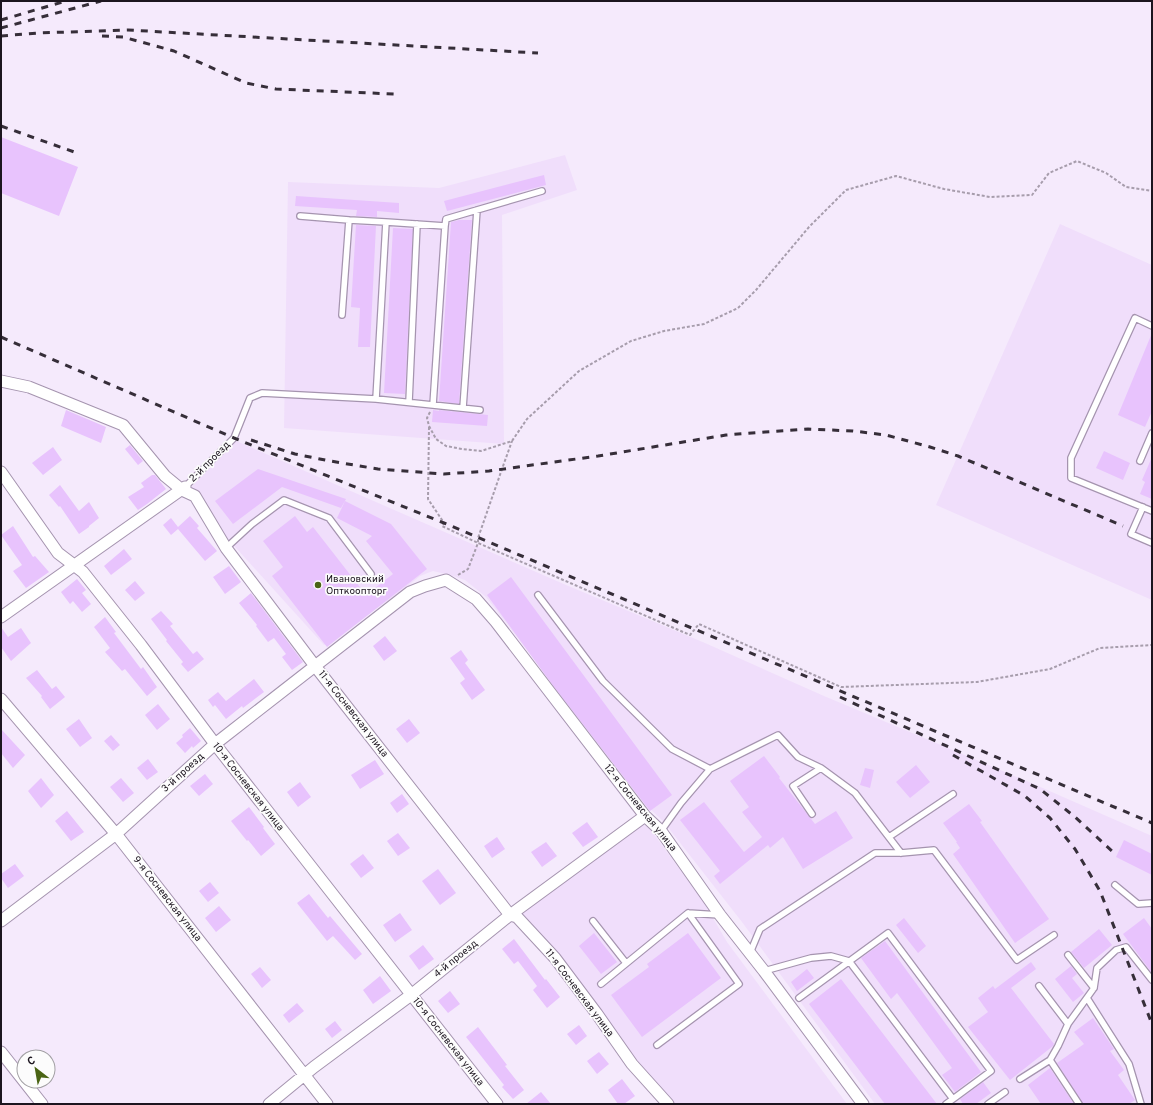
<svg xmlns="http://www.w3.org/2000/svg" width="1153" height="1105" viewBox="0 0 1153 1105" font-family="Overpass,sans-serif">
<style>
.built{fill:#f0defb}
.building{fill:#e8c3fd}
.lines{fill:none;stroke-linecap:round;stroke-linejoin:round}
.service-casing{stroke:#a594af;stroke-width:8}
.minor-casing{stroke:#a594af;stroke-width:13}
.path{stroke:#a79dac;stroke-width:2;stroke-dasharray:3 2;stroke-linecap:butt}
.service{stroke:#fff;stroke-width:5.5}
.minor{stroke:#fff;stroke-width:11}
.rail{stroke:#362e39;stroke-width:3;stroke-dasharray:7 7;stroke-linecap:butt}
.poi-dot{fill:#4a6414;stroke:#fcfcfc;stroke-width:1.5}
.labels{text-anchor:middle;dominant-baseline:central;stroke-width:3.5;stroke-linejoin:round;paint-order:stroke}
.street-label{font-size:10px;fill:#1c151f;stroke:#fcfcfc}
.poi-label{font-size:10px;fill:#1c151f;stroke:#fcfcfc;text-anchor:start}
</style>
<rect width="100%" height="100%" fill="#f5eafc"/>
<path class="built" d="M565 155 577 190 502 215 504 444 284 428 288 182 439 188Z
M1060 224 1152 265V600L936 505Z
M234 440 566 585 705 643 824 696 1029 782 1152 836V1104H875L742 922 663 821 648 807 486 597 465 580 450 575 433 571 420 576 399 593 324 645 188 495 195 482Z
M638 821 650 829 703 901 727 942 847 1104H670L516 913Z"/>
<path class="building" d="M1 137 78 167 59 216 1 193Z
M544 175 546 185 447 211 444 201Z
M296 196 399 203V213L377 211V217L356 216 357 210 295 206Z
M459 220H472L459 404 439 401 451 222Z
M356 225 376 226 370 347H358L360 308 351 307Z
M393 228 413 229 405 394 384 393Z
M1152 333V411L1145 427 1118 415Z
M66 410 106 427 101 443 61 426Z
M433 410 439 411V410L488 415 487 426 432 422Z
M130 445 143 461 138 465 125 449Z
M53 447 62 460 43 475 32 463Z
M1104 451 1130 463 1123 480 1096 468Z
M1152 457V499L1140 494 1145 482 1142 480Z
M258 469 346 499 341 508 282 487 233 524 215 501Z
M152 475H155L166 489 147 504 138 510 128 497 144 487 141 483Z
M60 485 79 511 89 502 99 518 89 526V527L79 534 60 506 59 507 49 495Z
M345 501 391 524 427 569 327 647 272 576 283 567 263 541 295 516 307 532 313 527 366 595 393 574 366 541 372 536 337 518Z
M190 516 199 526 197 528 217 551 205 561 178 529 171 535 163 525 171 518 178 527Z
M13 526 33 557 35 556 49 572 26 588 13 571 22 565 1 535Z
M124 549 132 559 111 575 104 566Z
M229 566 241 582 225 594 213 577Z
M511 577 672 795 650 811 554 687 487 595Z
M77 579 86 590 82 593 91 604 82 612 73 601 70 604 61 592Z
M135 581 145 593 135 601 125 590Z
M251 593 303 662 292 670 282 657 286 654 274 638 268 642 256 626 257 625 239 603Z
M161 611 173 624 170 626 193 654 197 651 204 659 188 672 181 664 183 662 166 641 167 640 151 619Z
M105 617 116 632 114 633 141 669 143 667 157 687 147 696 125 669 122 671 105 652 110 648 94 627Z
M1 627 8 637 21 628 31 643 11 661 1 647Z
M385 636 397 651 384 661 373 646Z
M461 650 468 660 465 663 485 690 472 700 460 683 465 679 450 658Z
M37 670 52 689 56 686 65 697 50 709 41 697 42 696 26 678Z
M254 679 264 692 243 708 242 706 226 719 215 705 213 707 208 700 218 692 226 701Z
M158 704 170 719 157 730 145 715Z
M79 719 92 738 80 747 66 729Z
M409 719 420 733 407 743 396 729Z
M190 728 201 741 193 748 192 746 185 753 176 743 183 737 182 735Z
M1 729 25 755 13 768 1 753Z
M111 735 120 745 113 751 104 741Z
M764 756 780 777 779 778 815 824 836 811 853 838 803 869 783 837 770 848 768 845 720 884 714 876 720 871 680 820 704 802 744 852 762 837 742 812 749 807 730 781Z
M148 759 158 772 147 780 137 768Z
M375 760 384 774 360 789 351 775Z
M916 765 930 782 910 798 896 782Z
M865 768 874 770 870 788 860 785Z
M205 774 213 784 199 796 190 786Z
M41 778 54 795 41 808 28 791Z
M121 778 134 793 123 802 110 787Z
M300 782 311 797 298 807 287 792Z
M402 794 409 804 397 813 390 803Z
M969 804 982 821 980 822 1049 919 1015 943 953 854 960 848 956 842H957L943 823Z
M249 807 264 827 263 828 275 844 261 856 248 840 247 841 231 821Z
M67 811 84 832 71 841 55 821Z
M587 822 598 837 583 847 572 833Z
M398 833 410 848 398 856 387 841Z
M497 837 505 849 492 858 484 846Z
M1124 840 1152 854V875L1116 857Z
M546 842 557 856 542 867 531 852Z
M363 854 374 868 361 878 350 864Z
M15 864 24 876 8 888 1 878V874Z
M438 869 456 893 440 905 422 881Z
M210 882 219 893 208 902 199 891Z
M309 894 328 918 330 916 362 954 355 960 333 936 327 941 297 903Z
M219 906 231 920 216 932 205 918Z
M400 913 412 930 395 942 383 925Z
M904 918 926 946 918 953 896 925Z
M1144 918 1152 929V973L1123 934Z
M1099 929 1112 945 1084 968 1071 952Z
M594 933 617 962 601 974 579 946Z
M688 933 721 978 642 1037 611 995 649 967 647 964Z
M514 939 545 980 546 979 560 997 547 1008 533 990 537 986 518 961 514 964 502 949Z
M885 941 981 1072 955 1092 942 1075 952 1068 897 993 891 999 861 958Z
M423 945 434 959 419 970 409 956Z
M1031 962 1036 969 1011 988 1054 1044 1053 1046 1010 1080 968 1027 988 1012 978 998 993 986 995 989Z
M1071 966 1077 974 1072 978 1084 993 1073 1002 1055 979Z
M260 967 271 980 262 988 251 974Z
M807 969 814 978 797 991 791 982Z
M380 976 391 991 373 1004 363 990Z
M841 979 937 1104H885L809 1004Z
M450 991 460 1004 448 1013 438 1001Z
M297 1003 304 1011 289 1023 283 1015Z
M1093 1018 1114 1049 1110 1051 1124 1070 1118 1075 1135 1100 1129 1104H1083L1057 1063 1084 1044 1074 1032Z
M335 1021 342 1030 332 1038 325 1029Z
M579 1025 587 1036 576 1045 567 1034Z
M478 1027 507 1065 505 1066 524 1090 513 1099 502 1087 504 1085 466 1037Z
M599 1052 609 1064 597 1074 587 1061Z
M1050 1068 1074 1104H1041L1028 1085Z
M622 1079 635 1096 624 1104H618L608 1090Z
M983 1082 991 1093 976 1104H963L960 1099Z
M541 1092 551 1104H526Z"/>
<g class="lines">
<g class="service-casing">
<path id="service" d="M300 216 349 220
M386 222 445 226 433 405
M445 226 446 219 542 191
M342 315 349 220 386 222 376 399
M1152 326 1135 318 1071 458V478L1152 511
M409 402 417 224
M463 408 477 210
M1140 461 1152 433
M185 487 234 438 250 398 262 393 376 399 480 410
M1143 507 1131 534 1152 543
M226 548 252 524 284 500 329 518 371 574
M538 595 603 681 672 749 710 769 681 803 661 831
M821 768 855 793 901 853
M710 769 778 735 798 757 821 768 793 786 812 814
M889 837 953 794
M1115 885 1138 904 1152 903
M593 921 626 963
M750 953 760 929 875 853H901L934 850 1017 960 1054 935
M764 971 811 958 831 956 849 961 953 1099 946 1104
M601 984 688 913 720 915
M1039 986 1068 1024 1058 1046 1050 1060
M1094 988 1097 968 1116 950 1126 947 1152 980
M799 998 888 933 991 1071 953 1099
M1087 998 1129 1064 1141 1104
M1068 1024 1094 988 1068 955
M657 1045 739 984 688 913
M1020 1079 1050 1060 1079 1104
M988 1104 1005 1092"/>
</g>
<g class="minor-casing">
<path id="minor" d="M1 381 29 387 123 425 165 476 182 490 195 496 226 548 315 666 510 915 517 917 555 958 597 1014 632 1064 668 1104
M1 472 58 553 83 572 141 645 215 744 497 1104
M1 617 185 487
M1 699 116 834 327 1104
M1 921 116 834 215 744 410 592 425 586 446 580 476 599 496 622 645 816 661 831 720 915 764 971 863 1104
M1 1052 42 1104
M269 1104 314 1067 411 995 510 915 645 816"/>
</g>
<path class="path" d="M430 412 427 418 429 426 436 439 446 446 462 449 481 451 512 441 527 419 579 371 631 341 664 331 704 324 738 308 756 290 809 227 846 190 896 176 944 189 990 197 1032 195 1049 173 1077 161 1106 173 1126 187 1152 191
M429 427 428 499 444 523 442 526 478 543V538L502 469 512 441
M458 575 468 569 478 543 690 635 699 624 841 687 977 682 1050 669 1100 648 1152 645"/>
<use href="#service" class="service"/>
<use href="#minor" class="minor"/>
<path class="rail" d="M1 20 66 1
M1 28 101 1
M1 36 38 33 128 30 538 53
M102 36 123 37 174 51 246 83 276 89 394 94
M1 126 77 153
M1 337 234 438 444 523 1152 823
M251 440 295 454 330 461 378 469 444 474 489 471 598 456 726 435 765 432 808 429 853 431 886 435 930 447 958 456 1123 526
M840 697 1040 789 1075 817 1114 853
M953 755 1025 796 1050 818 1075 849 1100 891 1152 1024"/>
</g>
<circle class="poi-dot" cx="318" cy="585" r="4"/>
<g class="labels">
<g class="street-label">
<text transform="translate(210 462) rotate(-45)">2-й проезд</text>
<text transform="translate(353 714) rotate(52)">11-я Сосневская улица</text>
<text transform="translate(183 773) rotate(-42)">3-й проезд</text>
<text transform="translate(248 787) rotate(52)">10-я Сосневская улица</text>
<text transform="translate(640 808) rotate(51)">12-я Сосневская улица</text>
<text transform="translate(167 899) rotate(52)">9-я Сосневская улица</text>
<text transform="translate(456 959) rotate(-39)">4-й проезд</text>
<text transform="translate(579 993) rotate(53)">11-я Сосневская улица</text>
<text transform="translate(448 1042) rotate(52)">10-я Сосневская улица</text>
</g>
<g class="poi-label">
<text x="326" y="579">Ивановский<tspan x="326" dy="12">Опткоопторг</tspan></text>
</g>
</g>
<rect width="1153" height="1105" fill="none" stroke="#1c151f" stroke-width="4"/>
<g transform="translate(36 1069) rotate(329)"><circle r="19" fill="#fcfcfc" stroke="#a2a0a4"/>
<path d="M0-3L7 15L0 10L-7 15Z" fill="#4a6414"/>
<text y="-6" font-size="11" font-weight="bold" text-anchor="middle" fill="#1c151f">С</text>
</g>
</svg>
